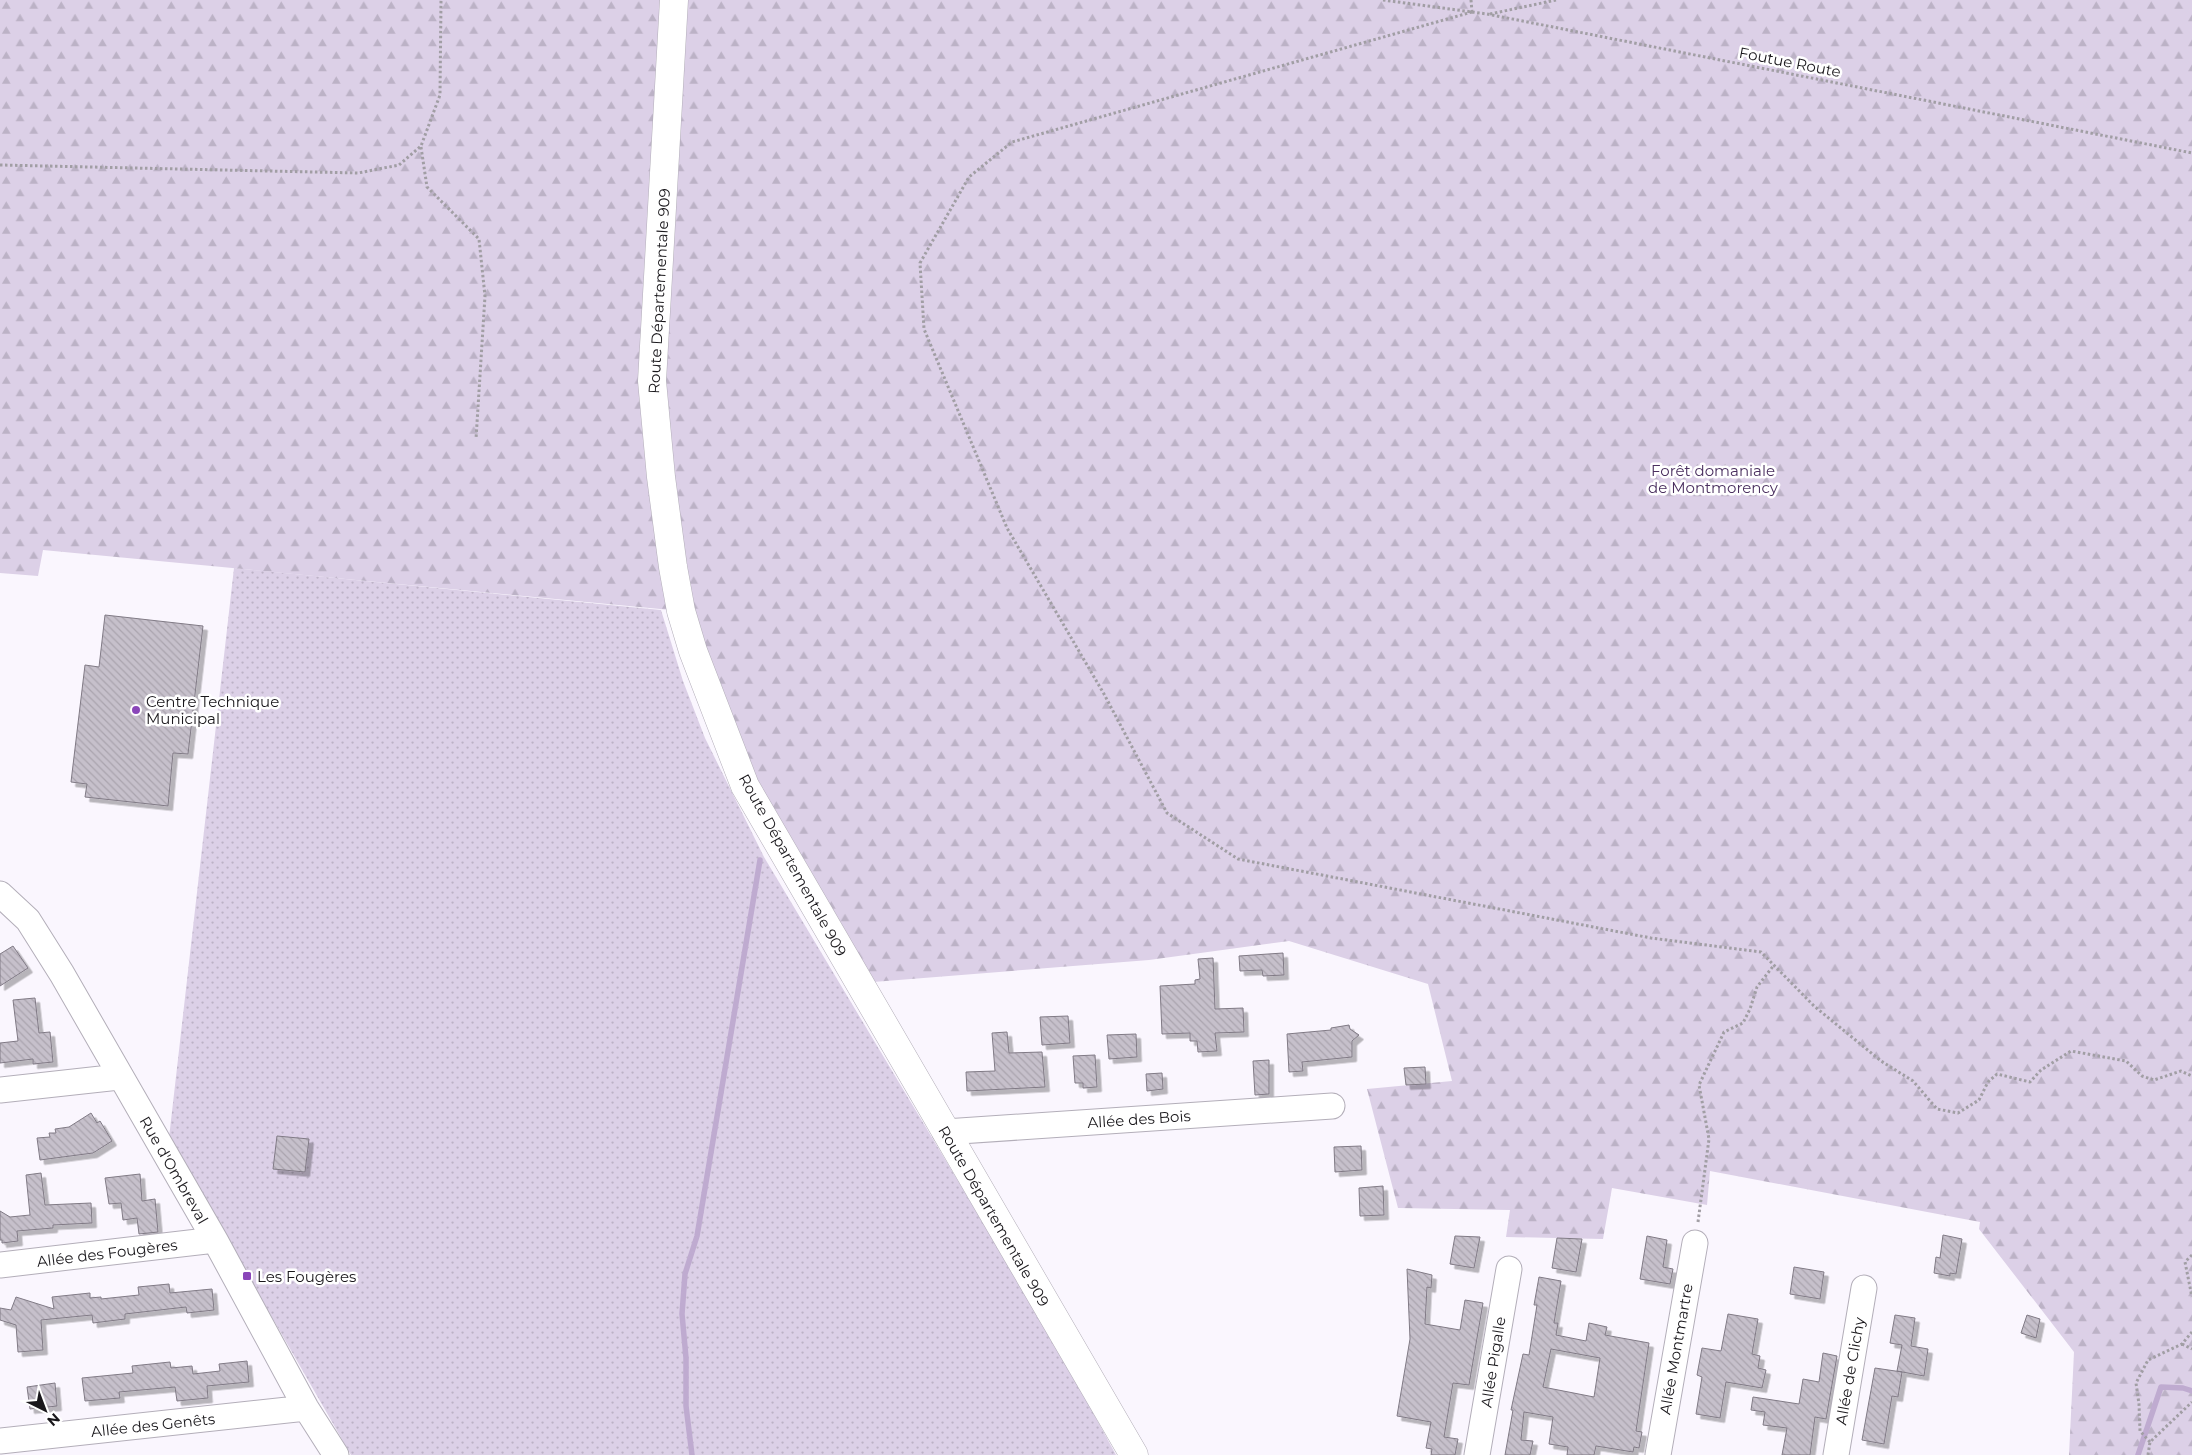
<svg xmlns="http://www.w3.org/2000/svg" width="2192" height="1455" viewBox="0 0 2192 1455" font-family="Montserrat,sans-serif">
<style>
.grass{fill:url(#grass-dots)}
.forest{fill:url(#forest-firs)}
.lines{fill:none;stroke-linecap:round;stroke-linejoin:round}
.stream{stroke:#bfabd0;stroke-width:5.5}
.building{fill:url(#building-back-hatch);stroke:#807a85;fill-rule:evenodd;filter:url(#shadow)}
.minor-casing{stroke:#b3aeb9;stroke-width:27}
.major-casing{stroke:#b3aeb9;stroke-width:29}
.path{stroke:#a19ea4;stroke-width:3;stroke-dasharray:2.5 2.5;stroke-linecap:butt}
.minor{stroke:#fff;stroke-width:25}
.major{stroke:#fff;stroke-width:28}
.poi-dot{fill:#8a46b9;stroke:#fff;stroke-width:2}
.labels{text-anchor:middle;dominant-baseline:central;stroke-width:5;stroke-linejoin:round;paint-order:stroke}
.street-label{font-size:15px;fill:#19171b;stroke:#fff}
.park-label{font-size:15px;fill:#4a2f5f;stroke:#fff}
.poi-label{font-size:15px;fill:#19171b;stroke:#fff;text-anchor:start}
</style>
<defs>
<pattern id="grass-dots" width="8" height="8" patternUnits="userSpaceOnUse" patternTransform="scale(1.25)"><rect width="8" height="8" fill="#dcd0e7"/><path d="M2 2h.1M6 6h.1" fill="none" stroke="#bcb2c6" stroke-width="1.8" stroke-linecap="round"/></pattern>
<pattern id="forest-firs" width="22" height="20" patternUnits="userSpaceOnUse" patternTransform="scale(1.25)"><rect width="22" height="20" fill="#dcd0e7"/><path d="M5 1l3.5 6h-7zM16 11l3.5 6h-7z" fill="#bcb2c6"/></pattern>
<pattern id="building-back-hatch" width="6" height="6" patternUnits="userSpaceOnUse" patternTransform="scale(1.25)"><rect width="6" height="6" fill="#c6c0cb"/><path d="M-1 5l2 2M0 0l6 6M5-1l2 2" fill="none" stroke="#aaa4ae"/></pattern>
<filter id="shadow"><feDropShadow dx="4.5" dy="4.5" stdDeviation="0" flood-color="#0004"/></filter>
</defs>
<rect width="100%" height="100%" fill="#faf6fe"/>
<path class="grass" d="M234 568 661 610 683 681 705 738 764 857 1058 1348 1116 1455H351L169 1138Z"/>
<path class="forest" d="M0 0H2192V1455H2069L2074 1352 1979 1229 1980 1222 1710 1171 1707 1205 1612 1188 1603 1239 1506 1237 1510 1210 1398 1208 1367 1089 1452 1081 1428 984 1289 941 1149 960 848 984 681 611 43 550 38 576 0 573Z"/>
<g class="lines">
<path class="stream" d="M692 1455 686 1406V1358L682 1314 685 1274 697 1236 760 860
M2138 1455 2161 1387 2183 1388 2192 1391"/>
</g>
<path class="building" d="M105 615 203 626 188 754 173 753 168 806 85 797 87 784 71 782 85 665 99 667Z
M13 946 28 968 0 986V954Z
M1283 953 1284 975 1263 976 1262 970 1240 971 1239 956Z
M1213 958 1215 1009 1243 1008 1244 1032 1215 1033 1217 1051 1198 1052 1197 1041H1190V1033L1162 1034 1160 986 1195 984V980L1200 979 1198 959Z
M35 998 39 1033 50 1032 53 1062 33 1064V1059L0 1063V1043L18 1041 13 1000Z
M1068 1016 1070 1043 1042 1045 1040 1017Z
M1349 1025 1350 1029 1359 1035 1352 1041V1057L1302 1062 1303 1071 1289 1072 1287 1034 1331 1030V1028Z
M1007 1032 1009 1053 1042 1052 1045 1087 967 1091 966 1072 995 1071 992 1033Z
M1136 1034 1137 1057 1109 1059 1107 1035Z
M1095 1055 1097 1087 1083 1088V1083H1075L1073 1056Z
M1269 1060V1094L1255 1095 1253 1061Z
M1425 1067 1426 1084 1406 1085 1404 1068Z
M1162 1073 1163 1089 1147 1091 1146 1074Z
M91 1113 97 1123 100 1121 112 1141 93 1153 40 1160 37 1138 50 1137 49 1133H56L55 1129 69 1127Z
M277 1136 309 1139 305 1172 273 1169Z
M1361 1146 1362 1170 1335 1172 1334 1147Z
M41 1173 45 1205 91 1203 92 1223 53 1225V1228L17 1231 18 1241 2 1243V1240H0V1211L10 1217 30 1215 26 1175Z
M140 1174 142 1201 155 1199 158 1232 139 1234 137 1218 123 1220 121 1203 109 1204 105 1178Z
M1383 1186 1384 1215 1360 1216 1359 1188Z
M1943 1235 1962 1239 1956 1274 1950 1273V1276L1934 1273 1936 1257 1940 1258Z
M1455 1236 1480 1237 1474 1268 1450 1264Z
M1647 1236 1667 1240 1663 1267 1673 1269 1670 1284 1640 1279Z
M1557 1238 1582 1239 1576 1272 1552 1268Z
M1794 1267 1824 1272 1820 1299 1790 1294Z
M1407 1269 1432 1275 1431 1288 1427 1287 1425 1324 1460 1330 1465 1300 1483 1303 1469 1385 1453 1383 1444 1437 1458 1439 1455 1455H1431L1432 1449 1426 1448 1431 1422 1397 1416 1410 1339Z
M1539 1277 1561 1281 1554 1323H1558L1556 1335 1586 1341 1589 1323 1607 1327 1605 1335 1649 1343 1636 1431 1642 1432 1639 1448 1634 1447 1633 1452 1596 1446 1594 1455H1567L1568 1447 1549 1444 1553 1417 1524 1412 1521 1440 1533 1441 1530 1455H1505L1513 1410H1511L1523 1354 1529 1355 1537 1305H1534ZM1551 1349 1600 1358 1594 1397 1543 1387Z
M169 1284 170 1293 212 1289 214 1310 187 1313 186 1307 125 1314V1319L93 1323 92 1315 41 1320 43 1350 18 1352 16 1325 0 1320V1308L11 1310 16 1297 54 1309 52 1297 90 1293V1298L101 1297V1299L139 1295 138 1287Z
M1728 1314 1758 1319 1752 1354 1760 1356 1758 1368 1766 1370 1762 1388 1726 1382 1720 1418 1696 1414 1702 1377 1697 1375 1702 1348 1721 1351Z
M1895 1315 1915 1318 1911 1346 1928 1349 1924 1376 1897 1371 1902 1345 1890 1343Z
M2027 1315 2040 1319 2036 1338 2021 1333Z
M1823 1353 1837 1356 1826 1419 1815 1417 1810 1455H1782L1787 1428 1763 1425 1765 1412 1751 1410 1753 1397 1799 1404 1803 1379 1819 1382Z
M247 1361 249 1382 207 1386 208 1398 177 1401 175 1387 119 1392 120 1398 85 1401 82 1378 133 1373 132 1366 170 1362 171 1368 192 1366 193 1374 220 1371 219 1364Z
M1875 1368 1902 1372 1898 1397 1892 1396 1884 1444 1862 1440Z
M55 1383 57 1406 30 1409 27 1387Z"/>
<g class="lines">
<g class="minor-casing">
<path id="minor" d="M0 894 28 920 62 974 215 1240 306 1408 336 1455
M0 1090 119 1077
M945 1132 1332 1106
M0 1265 215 1240
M0 1441 306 1408
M1477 1455 1509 1269
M1658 1455 1695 1243
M1836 1455 1864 1288"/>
</g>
<g class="major-casing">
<path id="major" d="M674 0 652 381 661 477 673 567 681 611 693 651 745 786 1134 1455"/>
</g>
<path class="path" d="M1383 0 1487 14 2192 153
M1471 0 1472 12
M1472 12 1012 142 969 177 920 263 924 329 1007 528 1104 694 1167 813 1238 859 1651 938 1761 952 1814 1006 1881 1061 1913 1081 1937 1109 1958 1113 1979 1100 1988 1082 1997 1074 2030 1082 2041 1070 2071 1051 2126 1061 2142 1076 2154 1080 2181 1071 2192 1076
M1490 14 1556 0
M421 147 427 187 479 239 485 296 476 439
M0 165 358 173 399 165 421 146 440 95 441 0
M1698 1222 1709 1139 1699 1085 1724 1032 1743 1023 1750 1009 1757 987 1774 965
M2192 1255 2185 1262 2192 1297
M2182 1344 2192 1349
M2150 1442 2140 1431 2139 1404 2136 1383 2148 1360 2182 1344 2192 1332
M2148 1455 2150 1442 2192 1402"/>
<use href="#minor" class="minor"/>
<use href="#major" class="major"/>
</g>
<g class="poi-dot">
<circle cx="136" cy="710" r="5"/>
<rect x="242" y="1271" width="10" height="10" rx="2.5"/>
</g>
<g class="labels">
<g class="street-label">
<text transform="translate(1790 62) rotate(11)">Foutue Route</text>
<text transform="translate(659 291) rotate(-87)">Route Départementale 909</text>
<text transform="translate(793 865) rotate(61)">Route Départementale 909</text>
<text transform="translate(1139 1119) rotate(-4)">Allée des Bois</text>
<text transform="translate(174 1170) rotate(60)">Rue d'Ombreval</text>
<text transform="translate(994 1216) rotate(60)">Route Départementale 909</text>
<text transform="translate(107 1253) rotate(-7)">Allée des Fougères</text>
<text transform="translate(1676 1349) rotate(-80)">Allée Montmartre</text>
<text transform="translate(1493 1362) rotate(-81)">Allée Pigalle</text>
<text transform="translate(1850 1371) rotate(-80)">Allée de Clichy</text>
<text transform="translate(153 1425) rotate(-6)">Allée des Genêts</text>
</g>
<g class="park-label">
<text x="1713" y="470">Forêt domaniale<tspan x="1713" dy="17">de Montmorency</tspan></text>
</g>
<g class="poi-label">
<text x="146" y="701">Centre Technique<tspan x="146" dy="17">Municipal</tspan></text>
<text x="257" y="1276">Les Fougères</text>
</g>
</g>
<g transform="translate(45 1410) rotate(138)" stroke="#ffffff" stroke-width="4" paint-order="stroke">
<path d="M0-4L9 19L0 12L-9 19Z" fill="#19171b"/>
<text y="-8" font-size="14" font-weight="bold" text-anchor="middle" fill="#19171b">N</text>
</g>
</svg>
